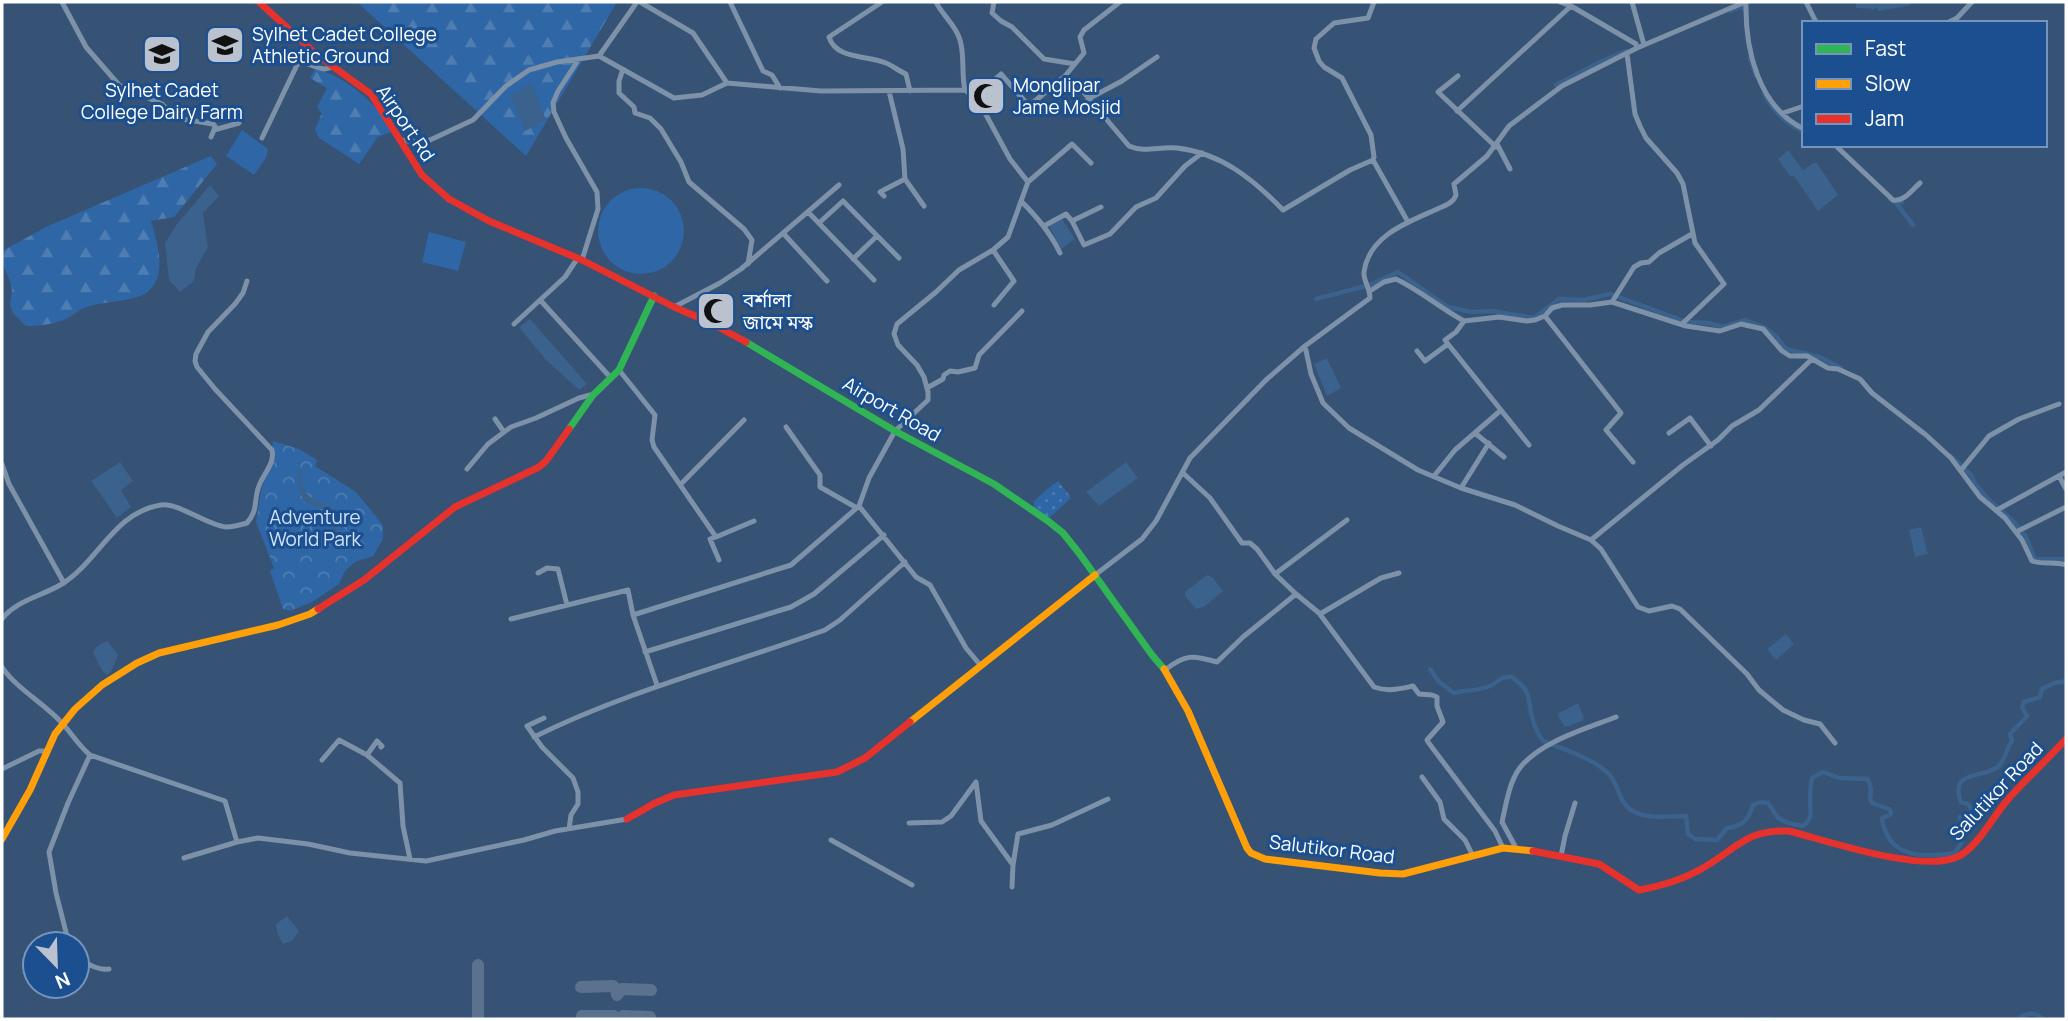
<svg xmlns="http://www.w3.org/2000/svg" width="2068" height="1021" viewBox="0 0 2068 1021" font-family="Manrope,'Noto Sans Bengali',sans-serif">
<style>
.grass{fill:url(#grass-dots)}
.forest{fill:url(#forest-firs)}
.park{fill:url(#park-crowns)}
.garden{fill:#2f66a5}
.water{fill:#3b618d}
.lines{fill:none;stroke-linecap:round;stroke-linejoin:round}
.canal{stroke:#3b618d;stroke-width:4.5}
.taxiway{stroke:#5a728e;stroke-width:12}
.street{stroke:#7d92a8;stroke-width:5}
.fast{stroke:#30b455;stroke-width:7}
.slow{stroke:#ff9f0a;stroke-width:7}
.jam{stroke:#e5322d;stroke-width:7}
.labels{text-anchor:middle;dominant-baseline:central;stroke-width:6;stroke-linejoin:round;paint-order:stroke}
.poi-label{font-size:19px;fill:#fff;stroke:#1b4f8f;text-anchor:start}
.street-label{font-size:19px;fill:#fff;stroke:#1b4f8f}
.park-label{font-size:19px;fill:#cfe3fa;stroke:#1b4f8f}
</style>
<defs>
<pattern id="grass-dots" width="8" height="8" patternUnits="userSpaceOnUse" patternTransform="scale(1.75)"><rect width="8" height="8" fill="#2f66a5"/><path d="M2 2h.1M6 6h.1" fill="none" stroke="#4e7db2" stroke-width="1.8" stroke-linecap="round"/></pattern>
<pattern id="forest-firs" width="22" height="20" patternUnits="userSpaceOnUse" patternTransform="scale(1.75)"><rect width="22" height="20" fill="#2f66a5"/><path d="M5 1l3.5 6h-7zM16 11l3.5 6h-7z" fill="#4e7db2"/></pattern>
<pattern id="park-crowns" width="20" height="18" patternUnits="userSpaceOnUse" patternTransform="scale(1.75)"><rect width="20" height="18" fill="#2f66a5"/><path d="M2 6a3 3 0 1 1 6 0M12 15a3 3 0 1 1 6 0" fill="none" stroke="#4e7db2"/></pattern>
</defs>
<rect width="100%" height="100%" fill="#365274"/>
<path class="grass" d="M1058 481 1070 496V499L1050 517H1047L1034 508V501L1052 485Z"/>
<path class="forest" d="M357 2H617L526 156Z
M315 69C336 73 361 91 376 108 382 115 386 124 391 132L378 137 359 164 319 138 315 129 322 113 317 107 327 88 310 78Z
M211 156 217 164 174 217 151 221C159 247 171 289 134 298 119 302 102 302 87 307 80 309 74 314 68 318 55 324 41 326 26 326 21 321 13 315 11 308 9 303 12 296 12 290 10 274 0 268 2 251L48 226Z"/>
<path class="park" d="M273 441 299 449 317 460 315 466 356 492 383 525V539L373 556 355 562 345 571 339 584 312 602 290 611 283 609 270 571 274 568 256 522 261 491 270 462Z"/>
<path class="garden" d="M242 130 268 149 266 158 254 175 226 156Z
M598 231a43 43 0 1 1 86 0a43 43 0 1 1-86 0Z
M429 232 466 242 458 271 422 262Z"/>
<path class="water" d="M1856 2H1875L1876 6V2H1912V3L1908 6 1879 11 1876 7 1874 9 1856 8Z
M531 83 546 120 525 131 511 96Z
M1788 150 1803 170 1813 163H1817L1838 195 1818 211 1794 176H1790L1778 159Z
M210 185 219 196 203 213 208 247 196 268 194 281 180 292 169 280 165 243 177 224Z
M1062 219 1075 239 1061 249 1049 226Z
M530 319 587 384 579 390 546 360 519 327Z
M1327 358 1341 388 1327 396 1314 364Z
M120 462 133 481 121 490 131 507 117 518 91 481Z
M1126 462 1138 478 1099 506 1086 492Z
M300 470 302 472C298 502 322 498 339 513L337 533 332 532 333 519C313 495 300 516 297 472Z
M1921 527 1928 554 1915 557 1909 530Z
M1207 575 1213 578 1223 591 1204 607 1196 609 1185 596V592Z
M1786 634 1794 644 1776 660 1767 649Z
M108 641 118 655 112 670 108 675 103 672 93 653C95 646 102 643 108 641Z
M1578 703 1584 717 1583 721 1565 727 1558 716 1559 713Z
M287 916 299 931 292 941 283 944 278 935 276 924Z"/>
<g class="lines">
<path class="canal" d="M1731 11 1743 6 1745 11
M1750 58 1756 76
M1556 85 1604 60 1626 51
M1764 94C1774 112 1785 123 1804 132
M1890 199 1896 203 1902 202
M1896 203 1913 225
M1370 285 1398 272 1448 307 1472 312 1492 311 1534 318 1559 299 1584 300 1610 294 1687 322 1709 323 1723 327 1745 320 1764 327 1776 336 1786 349 1819 357 1841 368
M1316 299 1366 286
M1951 456 1971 475 1976 485 1990 501 2013 521 2021 530 2026 537 2035 559H2062L2066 561
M1430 669 1439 682 1454 693C1464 690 1476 691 1487 687 1499 684 1497 676 1512 677 1535 694 1526 700 1533 721 1535 728 1539 735 1543 741 1565 750 1588 756 1607 772 1614 778 1616 786 1620 795 1630 823 1662 816 1686 816L1688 834 1695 839 1717 840 1727 828C1744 826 1748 820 1753 805L1761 802 1768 803 1778 818 1788 823 1803 826C1815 817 1809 809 1810 797 1810 791 1811 784 1812 778L1823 772 1839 778 1868 779 1871 789 1870 799 1872 803 1889 809 1891 812 1890 815 1882 818C1887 858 1923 858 1954 853 1968 838 1960 834 1960 817L1973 812 1968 804 1961 802C1948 769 1985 779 1999 766 2005 760 2006 749 2012 741L2010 734 2027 716 2022 707 2024 702 2040 697 2042 689 2054 683 2066 681
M2066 672V674
M1761 1019H1771
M2018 1019C2025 1014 2036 1010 2042 1019"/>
<path class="taxiway" d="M581 987 613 986 616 989 617 995 622 989 651 990
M582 1016H614L617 1019
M478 1019V965
M619 1019 623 1016 650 1017"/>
<path class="street" d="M62 2 86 47 119 85 162 104 176 118 213 124 215 126 214 130
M730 2 763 71 772 75 780 88
M882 2 829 37C836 60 868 55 886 63 893 66 899 71 906 74L910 91
M936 2C942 15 956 25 960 40 965 56 961 74 965 90
M994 2 992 13 1001 21 1012 27 1044 59 1075 64
M1560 2 1571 6
M1632 2 1644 45
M1746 2C1745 49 1758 107 1804 129
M1806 2 1816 22 1821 23
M1850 23H1862
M1947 23 1957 18 1972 2
M1627 54 1635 114 1640 126 1646 138 1677 173 1683 184 1695 243 1724 284 1682 324
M599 56 674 98 702 95 727 83
M579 59 558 91 553 103 554 112 566 138 597 192 598 209 582 260
M623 69 619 81V93L634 107 635 113 650 118 661 129 681 162 689 182 744 229 752 240 748 264
M1065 76 1084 53 1080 37 1084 30 1120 2
M1458 76 1438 92 1496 147
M975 97 1001 74 1029 106 1065 76 1080 88 1129 146C1144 153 1161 146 1177 148 1221 153 1253 179 1283 210L1350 170 1373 160 1374 157 1371 135 1342 78 1324 67 1319 61 1314 48 1316 39 1334 23 1368 18 1374 2
M1088 99 1122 81 1157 57
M1457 111 1571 6 1636 44 1637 48
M1783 113 1804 106
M211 137 214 130 239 123
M262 138 297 65 300 62C312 63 322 74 334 66
M400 140 417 142 430 140 473 120 506 86 529 70 557 62 599 56 637 2
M1497 144 1510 169
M1835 145 1893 200C1904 202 1912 190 1920 183
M1373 160 1408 222
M905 179 924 206
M1028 182 1072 144 1091 163
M884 196 880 192 905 179 903 149 889 91
M1021 201C1037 217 1050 232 1060 253
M808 212 874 280
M1072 221 1101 207
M819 223 843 201 899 258
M1044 226 1066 214 1072 221 1084 245 1110 234 1136 207 1156 198 1185 166 1202 153
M783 233 827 281
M993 250 1014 281 994 305
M853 259 877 236
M1370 291 1384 282 1396 279C1421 291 1440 308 1464 321
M541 301 611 378
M1612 302 1634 267 1641 263 1649 262 1659 253 1692 234
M674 307 720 283 741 269 839 185
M1545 316 1621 413 1606 430 1633 462
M514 324 565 277 577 259
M1448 344 1529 445
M1305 346 1311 374 1323 403 1349 428 1418 470 1461 488 1515 505 1558 526 1591 540 1601 549 1638 607 1649 611 1672 606 1680 609 1747 674 1759 690 1783 710 1804 720 1820 724 1835 743
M1417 351 1425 361 1448 344 1445 340 1456 332 1464 321 1499 317 1527 321 1535 320 1545 316 1552 308 1562 305H1590L1612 302 1686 326 1720 331 1741 324 1763 329 1782 351 1790 356H1807L1828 368 1838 369 1860 379 1872 393 1926 435 1951 458 1980 497 2005 518 2022 540 2032 561C2044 565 2054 561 2066 565
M619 370 655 415 652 440 654 447 716 537 710 539 719 560
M927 388 943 379 944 375 950 371 958 372 975 368 979 355 1022 311
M495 419 504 432
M786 427 820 475V487L857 508
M1475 433 1504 457
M1669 433 1690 418 1711 446
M2 464 9 484 64 583
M467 469 488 444 511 427 536 418 579 398 590 395
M1961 470 1989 436 2019 419 2059 404
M1434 476 1455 450 1500 411
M2059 476 2066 489
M681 484 744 420
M1461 488 1489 443
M859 506 916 577 930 585 966 648 981 666
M1997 510 2066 472
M2016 532 2066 507
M716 537 754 521
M1591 540 1683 465 1718 440 1732 426 1759 410 1812 359
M538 573 547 568 558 569 567 605
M1275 574 1347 520
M1095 575 1142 539 1156 521 1190 458 1266 380 1305 346 1370 298C1370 288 1363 280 1364 272 1369 236 1406 223 1435 210 1443 206 1453 204 1456 195L1454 184 1487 156 1509 126 1562 86 1637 48 1745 2
M1296 594 1319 613 1374 687C1388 692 1399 689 1413 686L1419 694 1432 695 1437 697V706L1443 722 1427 740 1428 742 1495 831 1503 848
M1320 614 1381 578 1399 573
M633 615 791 565 859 506 869 478 895 431 928 400V392L924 377 917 365 898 345 894 334 897 324 936 292 959 270 993 250 1008 237 1028 182 1010 159 978 100 965 90 821 91 727 83 693 33 640 2
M2 619C15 601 42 596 62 584 98 562 114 512 161 505 178 502 208 526 226 527 233 527 240 525 247 523 259 509 253 501 259 486 263 474 275 464 272 450L215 389 197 367 195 361 196 354 208 332 235 304 243 293 247 281
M511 619 628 590 633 615 657 685
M645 652 791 607 814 594 884 535
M2 667C15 687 43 703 60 721 71 732 78 745 90 755L225 801 237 842
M1165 670C1185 654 1193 655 1217 662L1243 637 1296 594 1275 574 1257 549 1250 543H1242L1210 498 1183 473
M544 718 527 726 542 747 573 778 578 792V804L571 815 569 829
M534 737C627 691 728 665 825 630L840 620 905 562
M367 755 377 741 382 746 381 747
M322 760 339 740 367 755 400 783 403 826 410 859
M2 769 39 751H47
M1422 777 1440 802 1444 819 1465 840 1473 856
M909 823 942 822 951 816 976 782 981 821 1013 865 1012 887
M831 840 912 885
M1516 848 1502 822C1506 805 1509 783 1519 769 1539 742 1585 729 1616 717
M1561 856 1565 836 1575 803
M184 858 237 842 258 838 308 844 350 853 426 861 524 840 555 831 627 819
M1013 865 1018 834 1052 825 1108 799
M69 944 56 893 49 852 68 803 90 755
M77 957C87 963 97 971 109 969"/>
<path class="fast" d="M746 342 895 431 994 484 1048 521 1063 533 1079 553 1152 655 1164 669
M569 429 593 395 619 370 654 296"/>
<path class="slow" d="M1164 669 1188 711 1247 848 1251 853 1265 859 1380 873 1403 874 1503 848 1533 851
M910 722 1095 575
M2 839 30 790 55 734 75 709 102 685 137 663 159 653 278 625 310 614 318 609"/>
<path class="jam" d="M259 2 317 55 371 94 422 175 449 199 489 221 582 260 674 307 709 322 746 342
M318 609 364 580 455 507 539 467 546 461 569 429
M627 819 655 803 674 795 837 772 865 758 910 722
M1533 851 1599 864 1639 890C1661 886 1682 880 1701 869 1736 850 1745 829 1789 831 1828 841 1921 873 1957 857 1978 848 1994 814 2010 797 2028 777 2048 759 2066 739"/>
</g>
<defs>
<g id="university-square" transform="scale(2.0125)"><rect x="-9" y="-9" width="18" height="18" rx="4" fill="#b9c2ce" stroke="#1b4f8f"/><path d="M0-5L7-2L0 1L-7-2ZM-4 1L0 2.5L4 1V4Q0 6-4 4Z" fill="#111"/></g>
<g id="mosque-square" transform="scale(2.0125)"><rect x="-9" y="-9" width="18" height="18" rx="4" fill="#b9c2ce" stroke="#1b4f8f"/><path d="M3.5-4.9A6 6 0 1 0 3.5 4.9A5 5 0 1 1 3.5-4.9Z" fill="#111"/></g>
</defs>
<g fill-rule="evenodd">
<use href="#university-square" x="225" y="45"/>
<use href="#university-square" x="162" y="54"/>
<use href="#mosque-square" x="986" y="96"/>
<use href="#mosque-square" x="716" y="311"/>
</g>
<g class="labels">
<g class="poi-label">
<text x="252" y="34">Sylhet Cadet College<tspan x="252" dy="22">Athletic Ground</tspan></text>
<text x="1013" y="85">Monglipar<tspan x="1013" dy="22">Jame Mosjid</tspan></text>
<text x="162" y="90" text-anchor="middle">Sylhet Cadet<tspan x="162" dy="22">College Dairy Farm</tspan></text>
<text x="743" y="300">বর্শালা<tspan x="743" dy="22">জামে মস্ক</tspan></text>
</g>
<g class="street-label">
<text transform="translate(406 123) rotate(56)">Airport Rd</text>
<text transform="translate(892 409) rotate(30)">Airport Road</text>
<text transform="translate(1996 791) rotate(-47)">Salutikor Road</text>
<text transform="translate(1332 849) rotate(7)">Salutikor Road</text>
</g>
<g class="park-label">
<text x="315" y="517">Adventure<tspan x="315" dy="22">World Park</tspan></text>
</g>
</g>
<rect width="2068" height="1021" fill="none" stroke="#ffffff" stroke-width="7"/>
<rect x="1802" y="21" width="245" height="126" fill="#1b4f8f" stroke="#7695bc" stroke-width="2"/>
<rect x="1816" y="44" width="35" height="10" fill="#30b455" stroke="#7695bc" stroke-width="2"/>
<text x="1865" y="56" font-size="21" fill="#ffffff">Fast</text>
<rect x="1816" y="79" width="35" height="10" fill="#ff9f0a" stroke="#7695bc" stroke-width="2"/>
<text x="1865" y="91" font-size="21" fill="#ffffff">Slow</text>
<rect x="1816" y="114" width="35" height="10" fill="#e5322d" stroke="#7695bc" stroke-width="2"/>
<text x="1865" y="126" font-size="21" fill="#ffffff">Jam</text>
<g transform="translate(56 965) rotate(157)"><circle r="33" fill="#1b4f8f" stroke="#7695bc" stroke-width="2"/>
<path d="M0-5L12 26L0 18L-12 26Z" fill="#b9c2ce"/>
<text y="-10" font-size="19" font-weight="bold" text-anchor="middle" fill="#ffffff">N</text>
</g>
</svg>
